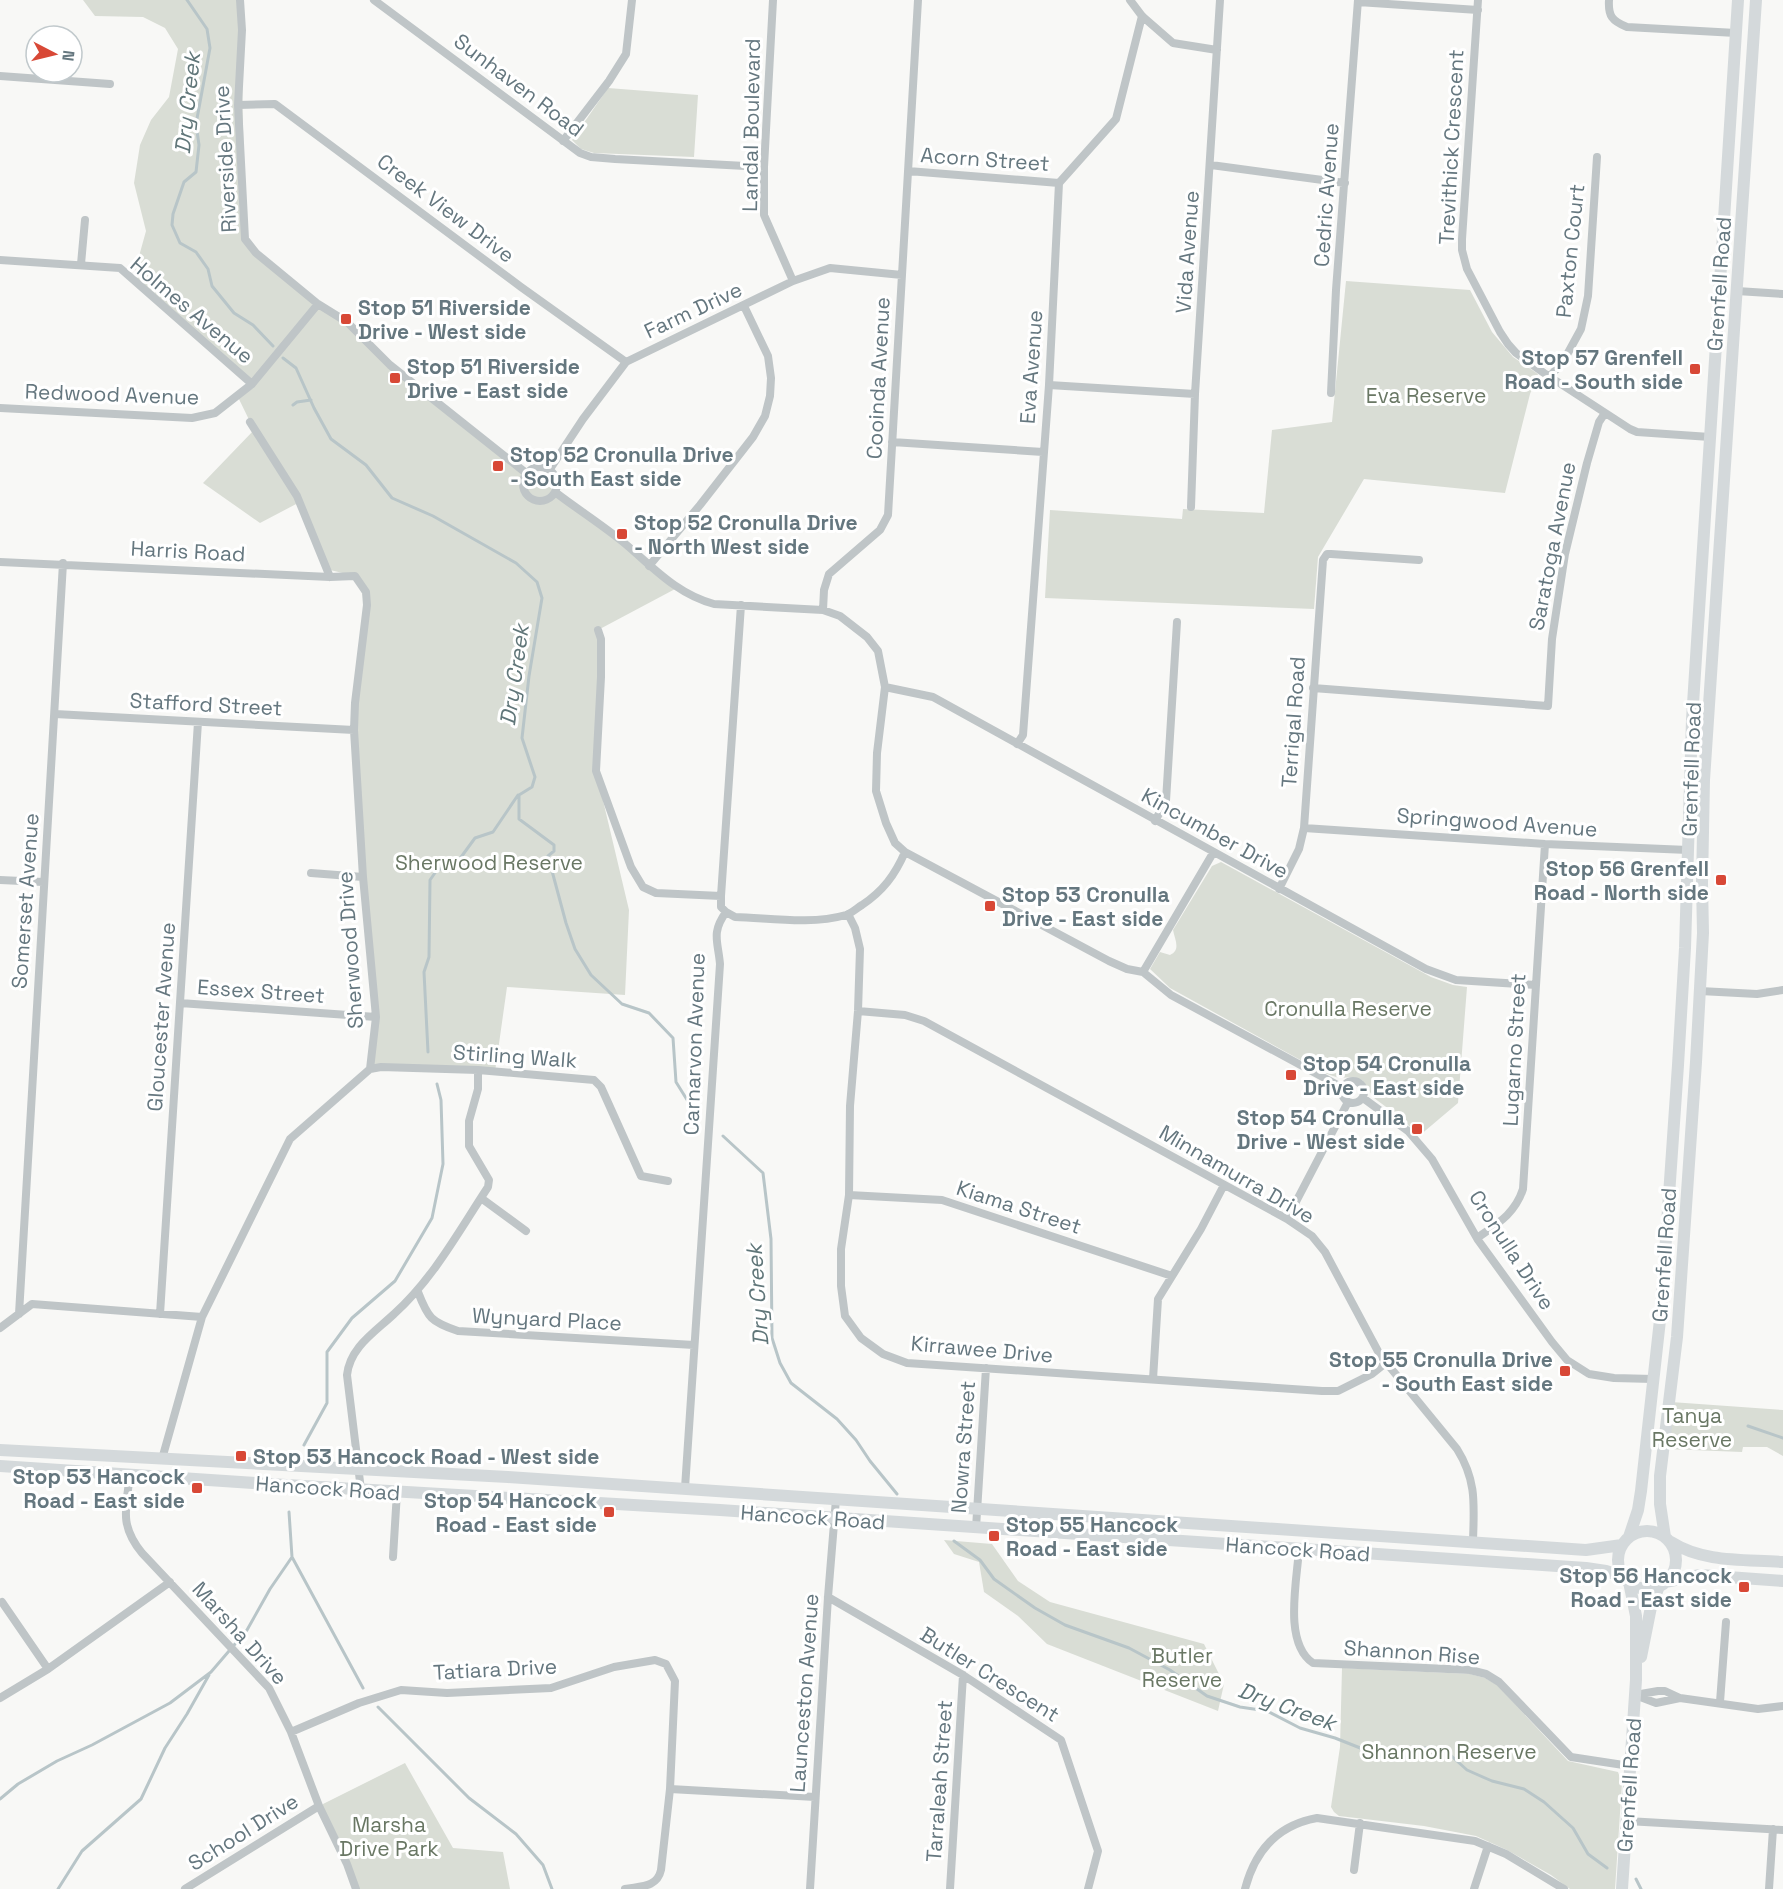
<svg xmlns="http://www.w3.org/2000/svg" width="1783" height="1889" viewBox="0 0 1783 1889" font-family="'Space Grotesk',sans-serif">
<style>
.green{fill:#d9ddd5}
.lines{fill:none;stroke-linecap:round;stroke-linejoin:round}
.stream{stroke:#b8c5c8;stroke-width:3}
.minor{stroke:#bfc5c7;stroke-width:8}
.secondary{stroke:#d4d9db;stroke-width:12}
.poi-dot{fill:#d84836;stroke:#fff;stroke-width:2}
.labels{text-anchor:middle;dominant-baseline:central;stroke-width:6;stroke-linejoin:round;paint-order:stroke}
.street-label{font-size:21px;fill:#65777f;stroke:#fff}
.poi-label{font-size:21px;font-weight:bold;fill:#65777f;stroke:#fff;text-anchor:start}
.park-label{font-size:21px;fill:#697764;stroke:#fff}
.water-label{font-size:22px;font-style:italic;fill:#607679;stroke:#fff}
</style>
<rect width="100%" height="100%" fill="#f8f8f6"/>
<path class="green" d="M83 0H237L241 16 245 239 318 304 346 319 419 388 610 533 677 588 598 630 596 771 629 910 625 995 507 987 495 1072 370 1069 376 1017 354 730 367 605 355 576 326 569 300 502 260 523 203 483 254 430 237 395 251 384 133 278 146 231 134 183 140 145 151 120 169 97 178 49 165 28 143 17 95 16Z
M608 88 698 95 694 157 594 153 581 149 572 140Z
M1346 281 1470 290 1492 332 1513 357 1538 374 1530 394 1505 493 1364 479 1318 557 1314 609 1045 598 1050 510 1182 519 1183 509 1264 513 1272 430 1332 422Z
M1221 862 1431 977 1453 985 1467 987 1458 1103 1419 1136 1401 1118 1374 1098 1362 1080 1353 1077 1339 1078 1324 1073 1170 988 1150 969 1160 952 1170 955C1181 950 1175 940 1173 930L1212 866Z
M1671 1402 1783 1410V1456L1767 1447H1743L1742 1452 1666 1449Z
M944 1540 992 1544 1018 1581 1050 1602 1204 1644 1224 1684 1218 1711 1047 1644 1018 1616 984 1592 979 1562 954 1554Z
M1342 1668 1470 1674 1485 1678 1497 1685 1568 1761 1618 1772 1622 1783 1615 1889H1570L1551 1875 1507 1850 1476 1836 1424 1826 1339 1816 1334 1812 1331 1807 1340 1747Z
M405 1763 453 1848 503 1852 510 1889H356L319 1806Z"/>
<g class="lines">
<path class="stream" d="M187 0 207 29 210 48 196 124 199 145 196 172 184 182 173 214 172 225 180 243 196 252 208 269 212 286 234 313 253 325 273 346
M283 358 296 368 314 408 331 439 366 465 392 498 433 516 516 563 537 582 542 598 529 676 522 738 535 777 532 787 519 795V819L554 845V851L548 856 566 923 575 949 591 975 622 1004 649 1013 673 1038 676 1082 694 1111
M293 405 297 402 311 400
M428 1052 424 972 429 957 430 880 437 870 456 864 475 838 493 832 518 795
M723 1136 763 1173 771 1239 772 1338 780 1363 791 1383 837 1419 856 1440 870 1461 897 1494
M1748 1426 1783 1438
M304 1445 327 1403V1352L352 1318 395 1281 432 1218 443 1164 441 1100 437 1084
M289 1512 292 1557 363 1688
M954 1541 980 1560 994 1579 1035 1608 1065 1625 1129 1648 1170 1670 1207 1696 1240 1707 1267 1711 1300 1728 1335 1738 1383 1757 1403 1759 1417 1749 1433 1747 1447 1752 1467 1770 1492 1781 1524 1789 1544 1802 1573 1828 1588 1854 1607 1868
M378 1707 469 1798 516 1834 543 1865 552 1889
M0 1799 18 1784 57 1761 92 1745 170 1703 211 1672 247 1630 270 1589 292 1557
M1636 1879 1641 1889
M58 1889 82 1851 141 1799 165 1748 187 1714 209 1675"/>
<path class="minor" d="M240 0 242 30 238 105 245 239 256 253 318 304 347 322 390 365 526 473
M374 0 580 153 591 157 615 159 764 167
M773 0 764 167V215L793 281
M1130 0 1142 16 1173 43 1217 50
M1478 0 1462 239V250L1467 269 1500 332 1508 344 1516 353 1544 373 1630 429 1637 432 1710 437
M1609 0C1608 16 1612 21 1627 27L1736 33
M1358 2 1478 10
M0 76 110 84
M238 105 275 104 521 287 626 362
M563 141 609 81 626 54 632 0
M1211 165 1345 183
M908 171 1059 183
M0 260 120 268 252 384
M81 264 85 220
M1737 291 1783 294
M1550 376 1563 362 1581 329 1588 296 1597 157
M1049 385 1195 394
M1331 393 1336 290 1358 0
M0 408 192 418 215 413 252 384 318 304
M250 422 297 496 330 577
M892 442 1043 452
M523 484a17 17 0 1 1 34 0a17 17 0 1 1-34 0Z
M550 469 583 419 626 362 793 281 830 268 902 275
M555 492C577 509 601 524 623 542 652 566 676 594 714 604L823 610 840 616 867 637 878 651 885 687 877 753 876 791 886 823 895 843 905 852 1109 961 1127 969 1143 972 1171 995 1343 1088
M1191 507 1195 394 1220 0
M0 562 330 577 355 576 366 592 367 605 355 703 354 730 363 877 376 1017 370 1069 290 1139 202 1317 162 1459
M649 566 700 505 753 437 765 416 770 396 771 378 768 356 744 306
M823 610 824 590 829 574 880 530 888 515 918 0
M598 630 601 639V677L596 771 631 867 643 887 656 893 721 896
M885 687 933 697 1426 969 1456 980 1536 985
M1313 688 1548 706 1552 639 1565 554 1587 463 1599 422 1605 413
M55 714 354 730
M1017 744 1023 735 1049 385 1059 183 1116 119 1142 16
M1155 821 1166 801 1177 622
M1304 828 1545 844 1688 850
M311 873 363 877
M0 880 43 882
M1279 889 1299 849 1304 828 1323 560 1327 554H1331L1419 560
M726 912 735 917C770 918 811 925 846 915 852 913 857 908 862 905 883 891 895 875 905 852
M848 914 855 928 860 949 858 1011 850 1106 849 1195 841 1249V1286L845 1316 861 1338 883 1354 907 1363 1322 1391H1338L1372 1374 1387 1362
M1143 972 1213 853
M1700 991 1757 994 1783 990
M180 1003 376 1017
M858 1011 905 1015 924 1021 1287 1219 1312 1236 1325 1252 1380 1355 1457 1449C1477 1481 1474 1505 1473 1541
M370 1069 381 1067 478 1070 594 1080 601 1087 641 1176 668 1181
M1342 1092a11 11 0 1 1 22 0a11 11 0 1 1-22 0Z
M1363 1098 1408 1131 1432 1159 1478 1240 1552 1342 1567 1360 1589 1374 1614 1378 1653 1379
M849 1195 942 1200 1172 1276
M481 1198 526 1231
M1287 1219 1348 1102
M1477 1238C1497 1224 1515 1214 1523 1189L1545 844
M418 1292C428 1318 431 1322 458 1331L694 1345
M19 1314 63 563
M160 1314 198 722
M0 1328 32 1304 202 1317
M1153 1379 1158 1299 1201 1229 1224 1185
M130 1475C126 1508 119 1525 142 1553L269 1688 291 1732 319 1806 347 1864 356 1889
M685 1488 720 964C718 941 711 933 726 912L721 907V896L741 605
M361 1490 347 1375C350 1347 375 1332 394 1314 433 1279 459 1231 488 1187L489 1180 469 1146V1121L478 1089V1070
M976 1528 986 1368
M1299 1549C1297 1581 1283 1643 1313 1663L1470 1670 1486 1674 1499 1682 1571 1757 1630 1766
M393 1557 397 1492
M828 1597 963 1675 1061 1740 1098 1851 1088 1889
M2 1602 48 1669
M1635 1695 1658 1691H1665L1680 1698 1758 1709 1783 1706
M1635 1695 1656 1703 1680 1698
M0 1698 48 1669 170 1582
M1720 1702 1726 1622
M291 1732 359 1703 401 1690 447 1693 551 1688 614 1667 655 1660 666 1664 675 1681 670 1789 661 1870C657 1888 640 1886 625 1889
M670 1789 815 1797
M1627 1821 1783 1830
M1354 1870 1360 1823
M185 1889 319 1806
M810 1889 828 1597 836 1499
M950 1889 963 1675
M1245 1889C1255 1851 1278 1825 1317 1818L1475 1841 1506 1854 1564 1889
M1474 1889 1488 1846
M1769 1889 1773 1829"/>
<path class="secondary" d="M0 1450 508 1477 1586 1550 1622 1545
M0 1466 269 1484 720 1510 1586 1568 1606 1571 1624 1577
M1618 1560a29 29 0 1 1 58 0a29 29 0 1 1-58 0Z
M1629 1537 1638 1510 1641 1491 1661 1311 1678 1065 1685 948 1692 720 1738 0
M1665 1537 1660 1504V1476L1677 1337 1696 1062 1703 933 1702 883 1704 780 1756 0
M1671 1542C1704 1563 1745 1559 1783 1562
M1665 1582 1700 1575 1783 1581
M1641 1657 1651 1607 1659 1586
M1622 1889 1636 1680V1616L1629 1582"/>
</g>
<g class="poi-dot">
<rect x="340" y="313" width="12" height="12" rx="3"/>
<rect x="1689" y="363" width="12" height="12" rx="3"/>
<rect x="389" y="372" width="12" height="12" rx="3"/>
<rect x="492" y="460" width="12" height="12" rx="3"/>
<rect x="616" y="528" width="12" height="12" rx="3"/>
<rect x="1715" y="874" width="12" height="12" rx="3"/>
<rect x="984" y="900" width="12" height="12" rx="3"/>
<rect x="1285" y="1069" width="12" height="12" rx="3"/>
<rect x="1411" y="1123" width="12" height="12" rx="3"/>
<rect x="1559" y="1365" width="12" height="12" rx="3"/>
<rect x="235" y="1450" width="12" height="12" rx="3"/>
<rect x="191" y="1482" width="12" height="12" rx="3"/>
<rect x="603" y="1506" width="12" height="12" rx="3"/>
<rect x="988" y="1530" width="12" height="12" rx="3"/>
<rect x="1738" y="1581" width="12" height="12" rx="3"/>
</g>
<g class="labels">
<g class="street-label">
<text transform="translate(519 85) rotate(37)">Sunhaven Road</text>
<text transform="translate(751 125) rotate(-89)">Landal Boulevard</text>
<text transform="translate(1451 147) rotate(-87)">Trevithick Crescent</text>
<text transform="translate(225 159) rotate(-93)">Riverside Drive</text>
<text transform="translate(985 159) rotate(4)">Acorn Street</text>
<text transform="translate(1326 195) rotate(-86)">Cedric Avenue</text>
<text transform="translate(446 208) rotate(37)">Creek View Drive</text>
<text transform="translate(1570 251) rotate(-84)">Paxton Court</text>
<text transform="translate(1187 252) rotate(-86)">Vida Avenue</text>
<text transform="translate(1719 284) rotate(-86)">Grenfell Road</text>
<text transform="translate(192 310) rotate(40)">Holmes Avenue</text>
<text transform="translate(693 310) rotate(-25)">Farm Drive</text>
<text transform="translate(1031 367) rotate(-86)">Eva Avenue</text>
<text transform="translate(878 378) rotate(-87)">Cooinda Avenue</text>
<text transform="translate(112 394) rotate(2)">Redwood Avenue</text>
<text transform="translate(1552 546) rotate(-79)">Saratoga Avenue</text>
<text transform="translate(188 551) rotate(3)">Harris Road</text>
<text transform="translate(206 704) rotate(3)">Stafford Street</text>
<text transform="translate(1293 722) rotate(-86)">Terrigal Road</text>
<text transform="translate(1691 769) rotate(-88)">Grenfell Road</text>
<text transform="translate(1497 822) rotate(4)">Springwood Avenue</text>
<text transform="translate(1215 833) rotate(29)">Kincumber Drive</text>
<text transform="translate(25 901) rotate(-86)">Somerset Avenue</text>
<text transform="translate(350 950) rotate(-94)">Sherwood Drive</text>
<text transform="translate(261 991) rotate(4)">Essex Street</text>
<text transform="translate(161 1017) rotate(-86)">Gloucester Avenue</text>
<text transform="translate(694 1044) rotate(-88)">Carnarvon Avenue</text>
<text transform="translate(1514 1050) rotate(-87)">Lugarno Street</text>
<text transform="translate(515 1056) rotate(4)">Stirling Walk</text>
<text transform="translate(1237 1174) rotate(30)">Minnamurra Drive</text>
<text transform="translate(1019 1207) rotate(18)">Kiama Street</text>
<text transform="translate(1512 1250) rotate(57)">Cronulla Drive</text>
<text transform="translate(1664 1255) rotate(-86)">Grenfell Road</text>
<text transform="translate(547 1319) rotate(3)">Wynyard Place</text>
<text transform="translate(982 1349) rotate(5)">Kirrawee Drive</text>
<text transform="translate(963 1447) rotate(-86)">Nowra Street</text>
<text transform="translate(328 1488) rotate(4)">Hancock Road</text>
<text transform="translate(813 1517) rotate(4)">Hancock Road</text>
<text transform="translate(1298 1549) rotate(4)">Hancock Road</text>
<text transform="translate(240 1633) rotate(48)">Marsha Drive</text>
<text transform="translate(1412 1652) rotate(4)">Shannon Rise</text>
<text transform="translate(495 1669) rotate(-3)">Tatiara Drive</text>
<text transform="translate(990 1674) rotate(32)">Butler Crescent</text>
<text transform="translate(804 1693) rotate(-86)">Launceston Avenue</text>
<text transform="translate(939 1781) rotate(-86)">Tarraleah Street</text>
<text transform="translate(1629 1785) rotate(-86)">Grenfell Road</text>
<text transform="translate(243 1832) rotate(-32)">School Drive</text>
</g>
<g class="poi-label">
<text x="358" y="307">Stop 51 Riverside<tspan x="358" dy="24">Drive - West side</tspan></text>
<text x="1683" y="357" text-anchor="end">Stop 57 Grenfell<tspan x="1683" dy="24">Road - South side</tspan></text>
<text x="407" y="366">Stop 51 Riverside<tspan x="407" dy="24">Drive - East side</tspan></text>
<text x="510" y="454">Stop 52 Cronulla Drive<tspan x="510" dy="24">- South East side</tspan></text>
<text x="634" y="522">Stop 52 Cronulla Drive<tspan x="634" dy="24">- North West side</tspan></text>
<text x="1709" y="868" text-anchor="end">Stop 56 Grenfell<tspan x="1709" dy="24">Road - North side</tspan></text>
<text x="1002" y="894">Stop 53 Cronulla<tspan x="1002" dy="24">Drive - East side</tspan></text>
<text x="1303" y="1063">Stop 54 Cronulla<tspan x="1303" dy="24">Drive - East side</tspan></text>
<text x="1405" y="1117" text-anchor="end">Stop 54 Cronulla<tspan x="1405" dy="24">Drive - West side</tspan></text>
<text x="1553" y="1359" text-anchor="end">Stop 55 Cronulla Drive<tspan x="1553" dy="24">- South East side</tspan></text>
<text x="253" y="1456">Stop 53 Hancock Road - West side</text>
<text x="185" y="1476" text-anchor="end">Stop 53 Hancock<tspan x="185" dy="24">Road - East side</tspan></text>
<text x="597" y="1500" text-anchor="end">Stop 54 Hancock<tspan x="597" dy="24">Road - East side</tspan></text>
<text x="1006" y="1524">Stop 55 Hancock<tspan x="1006" dy="24">Road - East side</tspan></text>
<text x="1732" y="1575" text-anchor="end">Stop 56 Hancock<tspan x="1732" dy="24">Road - East side</tspan></text>
</g>
<g class="park-label">
<text x="1426" y="395">Eva Reserve</text>
<text x="489" y="862">Sherwood Reserve</text>
<text x="1348" y="1008">Cronulla Reserve</text>
<text x="1692" y="1415">Tanya<tspan x="1692" dy="24">Reserve</tspan></text>
<text x="1182" y="1655">Butler<tspan x="1182" dy="24">Reserve</tspan></text>
<text x="1449" y="1751">Shannon Reserve</text>
<text x="389" y="1824">Marsha<tspan x="389" dy="24">Drive Park</tspan></text>
</g>
<g class="water-label">
<text transform="translate(187 103) rotate(-84)">Dry Creek</text>
<text transform="translate(514 675) rotate(-82)">Dry Creek</text>
<text transform="translate(757 1295) rotate(-94)">Dry Creek</text>
<text transform="translate(1287 1706) rotate(20)">Dry Creek</text>
</g>
</g>
<g transform="translate(54 54) rotate(97)"><circle r="28" fill="#ffffff" stroke="#c1c9cc" stroke-width="1.5"/>
<path d="M0-4.5L10 22L0 15L-10 22Z" fill="#d84836"/>
<text y="-9" font-size="16" font-weight="bold" text-anchor="middle" fill="#65777f">N</text>
</g>
</svg>
